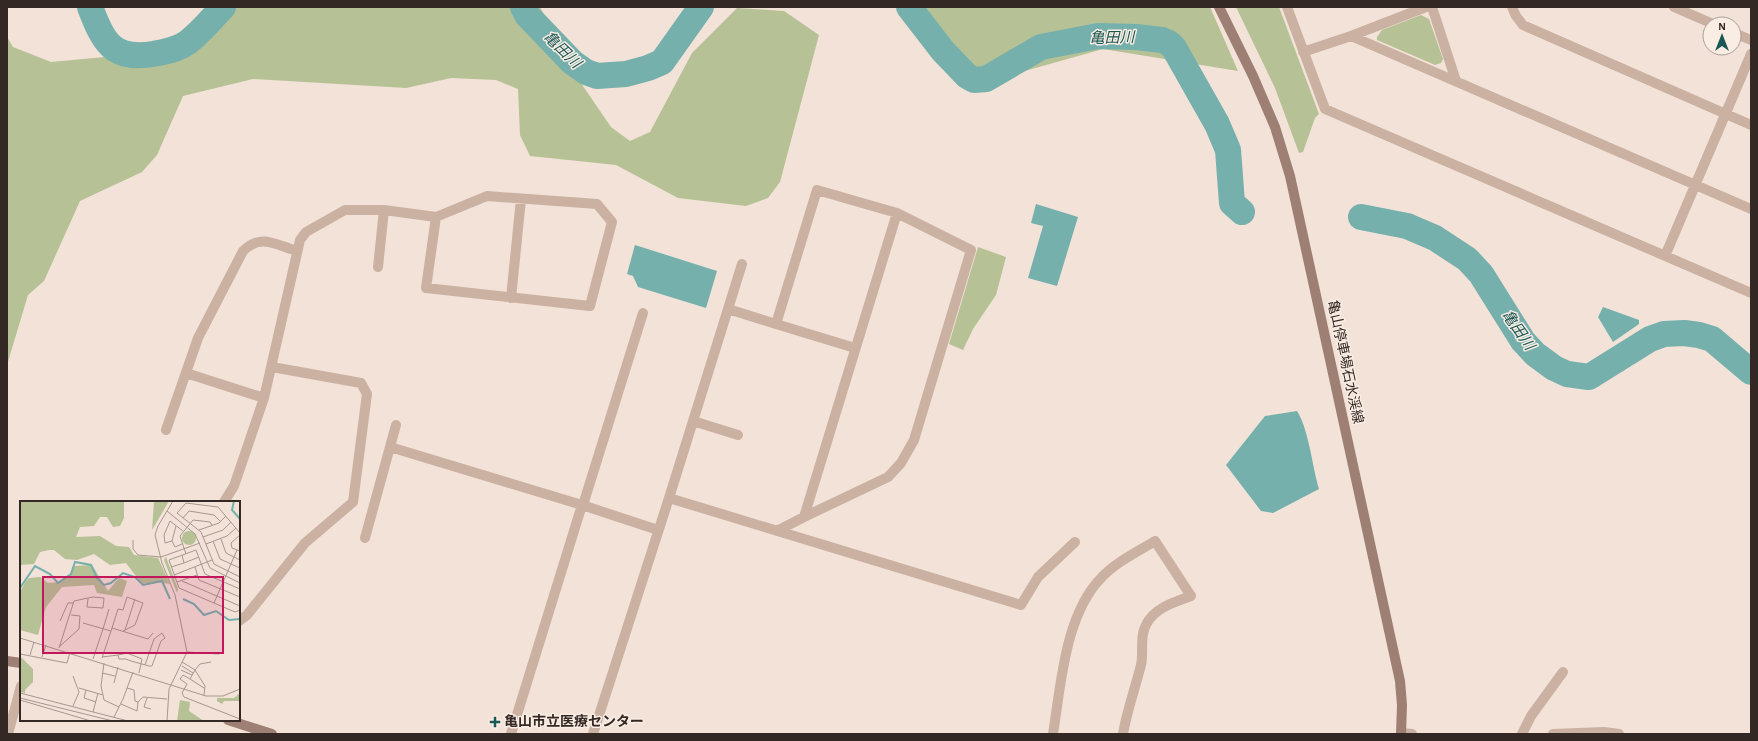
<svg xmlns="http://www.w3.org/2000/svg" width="1758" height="741" viewBox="0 0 1758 741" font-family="'Alegreya Sans','Noto Sans JP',sans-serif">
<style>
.green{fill:#b7c196}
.water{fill:#75b0ad}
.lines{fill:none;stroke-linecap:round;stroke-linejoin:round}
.river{stroke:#75b0ad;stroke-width:26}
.street{stroke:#cab1a2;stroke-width:10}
.secondary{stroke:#9d7f74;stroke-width:10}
.poi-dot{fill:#195755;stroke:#faede3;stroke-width:1.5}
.labels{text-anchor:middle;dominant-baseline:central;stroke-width:3;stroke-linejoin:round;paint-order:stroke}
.street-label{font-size:14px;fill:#342825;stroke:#faede3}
.poi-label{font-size:14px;font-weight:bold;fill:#342825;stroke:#faede3;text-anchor:start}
.water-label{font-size:15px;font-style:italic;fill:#195755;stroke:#faede3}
.inset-river{fill:none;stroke:#75b0ad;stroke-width:2}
.inset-road{fill:none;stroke:#a69890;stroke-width:1}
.view{fill:#c2185b;fill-opacity:0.15;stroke:#c2185b;stroke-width:2}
.inset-edge{fill:none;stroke:#342825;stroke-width:2}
</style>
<rect width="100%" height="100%" fill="#f2e2d7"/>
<path class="green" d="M219 7H540L574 73 611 127 630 141 650 132 692 53 737 8 784 11 819 35 780 182 768 198 746 206 678 198 616 165 530 156 520 135 518 89 496 80 451 78 406 88 253 79 183 96 157 155 142 172 80 201 44 281 28 295 7 365V37L13 47 51 62 158 52Z
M917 7H1210L1238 71 1103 49 1014 74 968 73 948 63Z
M1236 7H1279L1319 114 1315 118 1303 152 1299 153 1275 88Z
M1421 15 1429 19 1443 59 1441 63 1435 65 1377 40V37L1382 30Z
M978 247 1006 257 996 295 973 329 963 350 949 344Z"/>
<path class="water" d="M1036 204 1078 217 1057 286 1028 278 1043 226 1031 223Z
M635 245 717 271 706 308 638 287 633 276 627 274Z
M1603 307 1639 320V324L1613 342 1598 317Z
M1297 411C1309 430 1312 466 1319 489L1273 513 1261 511 1226 465 1265 416Z"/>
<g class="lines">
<path class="river" d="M90 7C103 41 112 61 153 54 164 52 176 50 185 44 199 35 211 19 223 7
M523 7 527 15 572 62 586 72 597 76 626 74 648 68 662 62 701 7
M909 7 943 51 967 76 974 80 986 79 1041 47 1098 36 1136 37 1162 40 1169 43 1174 48 1217 124 1228 150 1232 203 1242 212
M1361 217 1407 226 1435 238 1467 259 1481 274 1523 341 1535 354 1554 368 1567 374 1589 377 1650 339 1664 334 1684 333 1699 335 1712 339 1751 372"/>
<path class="street" d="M1287 7 1325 109 1751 293
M1432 7 1456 81
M1512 7 1516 16 1523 25 1751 125
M1674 7 1713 24
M1734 33 1751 40
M1351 36 1751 209
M1303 52 1351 36 1426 7
M1665 256 1751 54
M378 267 384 210
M511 298 521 199
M728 309 742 264
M776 324 855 348
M186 373 264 398
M693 421 738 435
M166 430 198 338 243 251C261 233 276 245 297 251
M390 447 582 505 658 530
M224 502 234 486 264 398 300 240 306 232 345 210H384L436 217 487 196 597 204 612 222 590 306 426 288 436 217
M583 505 643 313
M804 517 897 213
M777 531 804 517 888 477 901 463 914 440 971 250 897 213 817 190 776 324 728 309 669 498 1021 605 1038 577 1075 542
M365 538 396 425
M239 621 247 615 305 543 353 502 367 394 361 383 272 367
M1401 733 1412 734
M8 734 21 686
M511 734 582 505
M593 734 669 498
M1053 734C1061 684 1065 614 1102 577 1116 562 1137 552 1155 541L1191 596C1175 602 1156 607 1147 623 1139 636 1144 652 1141 665 1135 689 1127 710 1123 734
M1522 734 1531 716 1563 672
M1553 734 1604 732 1619 734"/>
<path class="secondary" d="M1219 7 1253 76 1275 127 1290 176 1400 681 1402 705 1401 734
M7 661 21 663
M228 720 272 734"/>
</g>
<path class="poi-dot" d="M493 716h4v4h4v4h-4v4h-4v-4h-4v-4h4z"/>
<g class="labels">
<g class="street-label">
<text transform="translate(1345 362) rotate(78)">亀山停車場石水渓線</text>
</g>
<g class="poi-label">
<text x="504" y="722">亀山市立医療センター</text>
</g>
<g class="water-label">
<text transform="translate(1112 38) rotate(-1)">亀田川</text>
<text transform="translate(562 50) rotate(44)">亀田川</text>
<text transform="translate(1518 330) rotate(55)">亀田川</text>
</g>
</g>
<g transform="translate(20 501)">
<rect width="220" height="220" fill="#f2e2d7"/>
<path d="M0 0H104V17L100 25 93 26 87 16H80L74 25 60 26 56 36 80 35 96 45 109 46 114 54 138 57 150 83 136 81 122 83 106 62 90 64 74 53 57 59 45 58 34 49H29L20 51 14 63 0 64ZM134 0H149L132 29ZM162 37a7 7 0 1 1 14 0a7 7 0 1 1-14 0ZM146 56 158 88 157 92 144 59ZM72 64 88 90 99 77 107 80 102 96 77 92 74 84 42 86 26 106 18 134 0 129V91L6 80 9 77 20 76 28 82 39 81 50 73 54 65ZM0 155 13 168V181L5 189V192L0 191ZM220 192V200H204L202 203 197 200V197H214ZM160 199 170 201 169 210 184 220H157Z" fill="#b7c196"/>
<path class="inset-river" d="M214 0 212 9 220 18M0 87 15 65 30 73 38 82 51 73 55 61 71 64 77 77 84 84 91 82 103 72 115 76 123 84 142 80 150 98M163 98 174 103 184 114 196 110 209 119 220 118"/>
<path class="inset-road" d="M147 10 175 33 190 67 220 82M163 17 169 10 194 14 200 20M179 29 199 22 206 15M220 32 198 6 166 2 157 12 181 31 194 63 220 76M220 34 211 42 212 47 220 50M183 36 203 29 211 21M201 38 206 52 220 59M113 39V48L118 54 141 56 180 42M152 40 156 25M193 40 200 58 220 67M162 43 155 46 152 40 145 42 144 34 150 20 163 30M186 43 207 35 216 27M166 53 160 35 173 19 190 21 192 24M164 62 179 56M151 66 164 62 162 54M175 66 179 79 220 96M154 74 192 59M162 80 220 105M157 81 177 74M220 88 185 73 176 49 149 59 159 87 215 111 220 109M194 102 217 49M40 120 48 102H53M63 122 91 130M83 128 89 108M105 129 115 98M103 130 115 124 123 102 107 96 103 109 98 108 92 127 128 138 133 132M0 137 186 195H203L220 188M39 146 59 128 60 115 51 114M39 147 54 100 73 96 84 97 83 107 67 106 68 98M167 151 199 153M0 153 47 162 50 151M10 154 14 141M98 154 107 152 122 158 119 172M22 156 26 144M82 156 98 154 99 158H106L111 160 129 165H132L141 140 145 137 142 132 134 138 125 164M82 157 92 127M73 158 83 128M162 161 175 169 185 185 184 194M84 162 81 185 84 199 99 206M162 165 173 172M161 169 172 174M175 169 170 178 163 174 160 178 167 183 162 192 164 196 220 218M175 169 180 163 191 161M82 172 95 175M170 178 184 187M94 182 98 166M59 187 83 194M66 189 64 197 76 201M0 192 108 220M0 197 93 220M127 197 124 206 131 208M0 199 71 220M118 201 123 196 147 198M101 203 117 210 118 201 115 200 114 189 107 187M53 205 59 191 53 175M73 211 78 192M94 216 103 198 113 171M147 220 149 188 167 151 155 94 142 62 135 34 138 25 153 0"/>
<path class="view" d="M23 76H203V152H23Z"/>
<rect width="220" height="220" class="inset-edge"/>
</g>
<rect width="1758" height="741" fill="none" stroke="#342825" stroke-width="16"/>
<g transform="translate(1722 36)"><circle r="19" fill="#faede3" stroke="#ab9e97"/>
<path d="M0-3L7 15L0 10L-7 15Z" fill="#195755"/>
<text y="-6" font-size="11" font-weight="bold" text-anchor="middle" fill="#342825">N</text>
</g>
</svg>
